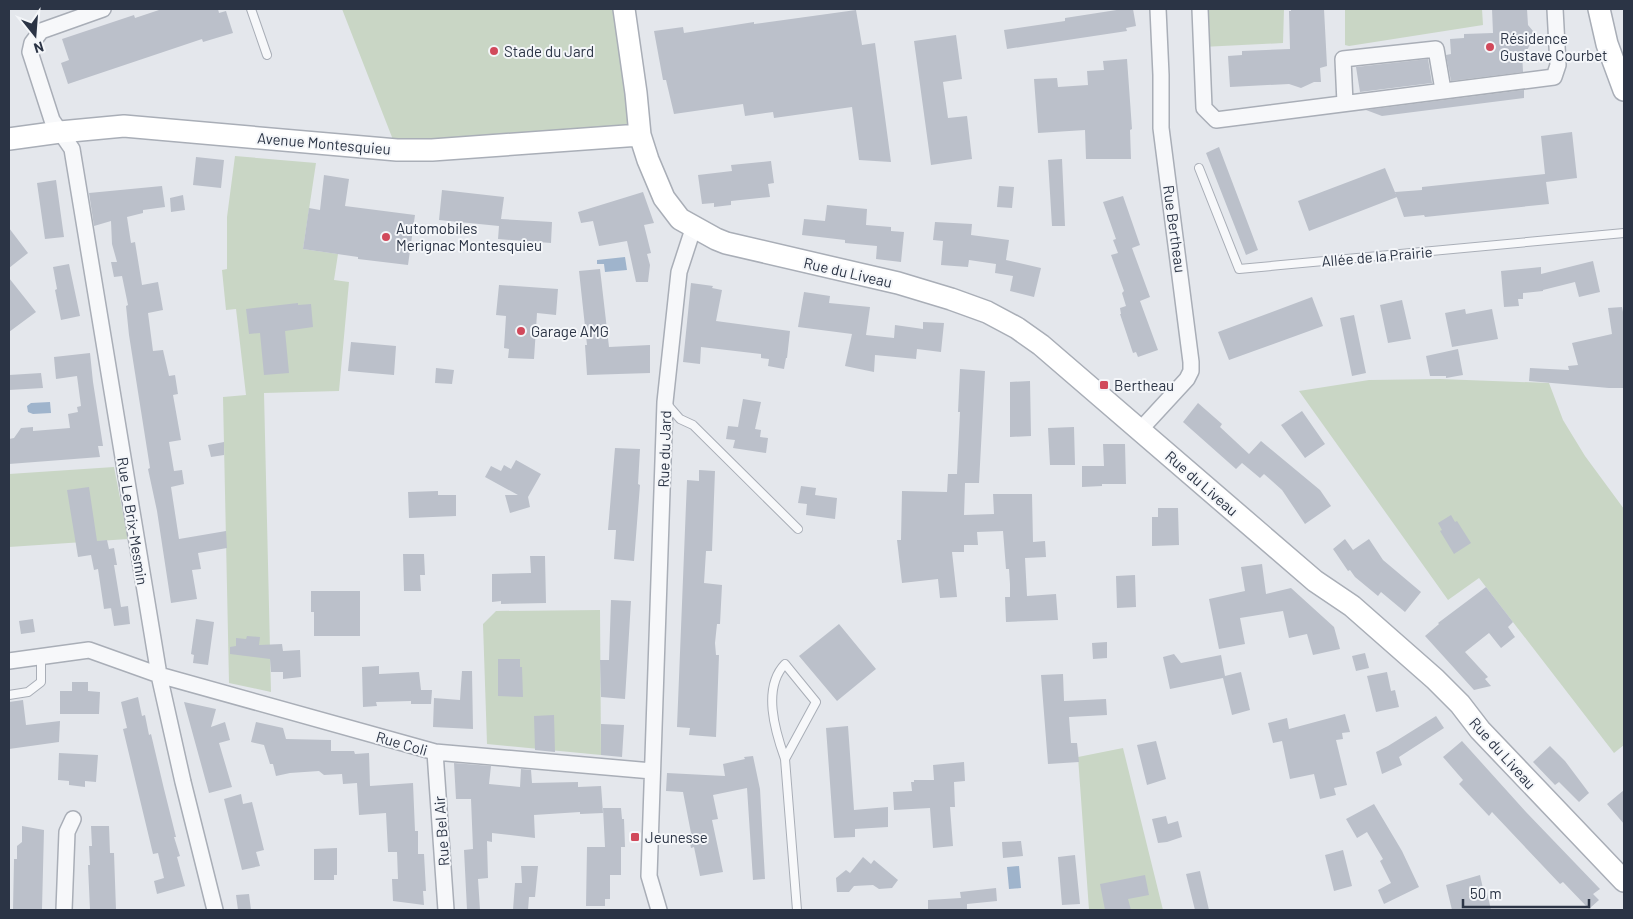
<svg xmlns="http://www.w3.org/2000/svg" width="1633" height="919" viewBox="0 0 1633 919" font-family="Barlow,sans-serif">
<style>
.green{fill:#c9d6c5}
.water{fill:#9fb4cc}
.building{fill:#bbc0ca}
.lines{fill:none;stroke-linecap:round;stroke-linejoin:round}
.lane-casing{stroke:#a9aeb7;stroke-width:10}
.street-casing{stroke:#a9aeb7;stroke-width:18}
.secondary-casing{stroke:#a9aeb7;stroke-width:24}
.lane{stroke:#f7f8fa;stroke-width:8}
.street{stroke:#f7f8fa;stroke-width:15}
.secondary{stroke:#fff;stroke-width:21}
.poi-dot{fill:#d1495b;stroke:#f4f6f9;stroke-width:2}
.labels{text-anchor:middle;dominant-baseline:central;stroke-width:4;stroke-linejoin:round;paint-order:stroke}
.poi-label{font-size:15px;fill:#2b3445;stroke:#f4f6f9;text-anchor:start}
.street-label{font-size:15px;fill:#2b3445;stroke:#f4f6f9}
</style>
<rect width="100%" height="100%" fill="#e4e7ec"/>
<path class="green" d="M342 9H624L640 135 397 150Z
M1200 9H1284L1283 43 1202 47Z
M1345 9H1482L1483 25 1349 46 1345 45Z
M235 156 316 163 303 249 338 254 334 280 349 282 339 391 264 393 271 692 229 683 223 397 246 395 236 309 226 310 222 270 227 269V217Z
M1440 379 1549 383 1563 420 1585 456 1624 509V745L1614 753 1479 578 1448 600 1299 391 1369 380Z
M114 467 128 539 9 547V474Z
M600 610 601 755 487 744 483 624 496 611Z
M1123 748 1163 910H1089L1078 757Z"/>
<path class="water" d="M625 257 627 270 605 272 604 264H597V260Z
M50 402 51 413 33 414 28 412 27 406 31 403Z
M1019 866 1021 888 1009 889 1007 867Z"/>
<path class="building" d="M162 9H218L219 13 226 11 233 33 203 42 202 39 68 84 61 63 69 60 62 39 134 15 135 18Z
M1123 9H1133L1136 26 1126 28 1127 31 1007 49 1004 30 1065 21V18Z
M1291 9H1324L1327 66 1320 68 1321 82H1314L1301 88 1289 84 1230 87 1228 56 1242 55V51L1290 49 1289 11H1291Z
M1492 9H1527L1528 25 1533 31 1535 36 1526 52H1522L1523 72 1451 81 1446 55 1451 54 1450 39 1464 38V34L1493 33Z
M856 10 862 45 875 43 891 162 859 160 852 107 774 118 773 112 745 116 743 104 674 114 666 80H663L654 31 683 27 684 33 754 22V24Z
M956 35 962 79 943 82 948 118 967 116 972 159 931 165 914 41Z
M1127 59 1132 129 1130 130 1131 159H1086L1085 130 1038 133 1034 79 1057 78 1058 87 1088 85 1087 71 1104 70 1103 61Z
M1428 59 1432 83 1360 92 1356 67Z
M1524 90V98L1382 116 1366 110Z
M1572 132 1577 178 1546 182 1549 204 1425 217 1424 215 1404 217 1395 192 1422 190V187L1545 174 1541 136Z
M1219 147 1258 250 1246 255 1206 153Z
M196 157 224 160 221 188 193 185Z
M1062 159 1065 226H1052L1048 160Z
M771 161 774 183 768 184 770 197 731 201V205L714 207V203L702 204 698 175 732 171 731 165Z
M1385 168 1397 197 1309 231 1298 201Z
M324 175 349 179 345 206 415 215 408 265 358 259V257L303 249 309 208 320 210Z
M56 180 64 237 45 239 37 183Z
M162 186 165 207 143 210V213L127 217 131 243 135 242 142 285 158 282 163 310 148 313 153 351 163 350 169 376 175 375 178 394 173 395 181 440 169 442 174 471 182 470 184 484 171 487 179 539 226 531 227 548 198 553 201 569 192 570 197 599 171 603 157 511 148 469 150 468 129 335 126 306 128 305 122 276 114 277 111 262H117L112 244 111 221 94 226 89 193Z
M999 186 1014 187 1012 208 997 207Z
M442 190 504 197 501 219 552 222 551 243 498 239 499 226 439 220Z
M643 192 654 223 644 225 651 253 647 254 650 265 648 282H636L627 241 599 246 593 221 581 223 578 212Z
M183 195 185 210 171 212 170 198Z
M1123 196 1140 245 1132 248 1150 297 1140 301 1158 350 1138 357 1136 352 1133 353 1120 314H1121L1120 308 1126 306 1122 293 1124 291 1111 255 1118 253 1113 240 1116 239 1103 202Z
M827 205 867 209 866 225 891 227V231L904 232 901 262 876 259 877 246 845 243V240L802 235 804 219 825 221Z
M935 222 972 224 971 235 1009 240 1006 260 1041 268 1034 297 1010 291 1013 276 995 273 996 264 969 260 968 267 941 265 943 241 933 240Z
M9 228 28 253 9 268Z
M1593 261 1600 292 1579 297 1575 282 1543 290V291L1523 293V299H1518L1519 306 1504 307 1501 271 1541 267V274Z
M69 264 80 316 61 320 55 290 57 289 53 267Z
M600 269 609 347 650 345V373L587 375 585 345H587L579 271Z
M9 278 36 312 9 332Z
M691 283 713 286 712 288 722 290 716 321 790 331 787 358H786L784 369 768 366 769 359 761 358V354L701 347 700 364 683 362Z
M499 285 558 289 556 315 537 313 534 359 508 358 509 349 504 348 506 316 496 315Z
M804 292 830 296 829 303 870 307 866 335 894 338 895 325 923 329V322L944 323 941 352 917 349 916 359 875 355 874 372 845 366 852 334 798 327Z
M1312 297 1323 326 1229 360 1218 332Z
M1402 300 1411 339 1388 343 1380 305Z
M298 303V305L311 304 313 327 285 331 289 373 264 375 260 333 249 334 246 309Z
M1622 307 1624 317V388H1609L1529 381 1530 368 1569 370 1568 366 1578 365 1572 343 1612 334 1608 308Z
M1465 309 1466 314 1492 309 1498 339 1452 347 1445 313Z
M1354 315 1366 373 1352 376 1340 318Z
M351 342 396 346 394 375 348 371Z
M1458 349 1463 375 1446 378V376H1430L1426 356Z
M90 353 93 382 103 446H98L100 457 9 464V439L14 438 21 428 33 427V431L70 428 68 414 78 412 77 407 81 406 77 376 56 379 54 357Z
M436 368 454 370 452 384 435 383Z
M960 369 985 371 979 483H965L964 515 994 514 993 494H1032L1033 542 1045 541 1046 557 1025 558 1027 596 1056 594 1058 620 1006 622 1005 597H1010V584L1009 569H1006L1003 531 977 532 978 545H964V552H952L957 597 940 598 938 579 902 583 897 540H901L902 491 947 492 948 474H957L960 412H958Z
M41 373 43 388 9 390V375Z
M1030 381 1031 436 1010 437V382Z
M743 399 761 402 755 429 761 430 760 437 768 438 766 453 733 448 735 440 726 439 728 426 738 427Z
M1198 403 1222 424 1220 427 1249 454 1261 441 1320 490 1331 506 1305 524 1282 490 1264 474 1260 478 1242 463 1236 469 1183 422Z
M1302 411 1325 444 1305 458 1281 425Z
M1074 427 1075 465H1050L1048 428Z
M224 442V455L211 457 208 445Z
M1103 444H1125L1126 484H1102V486L1082 487V466H1104Z
M615 448 640 449 638 484 640 485 634 561 614 559 616 530H608Z
M516 460 541 474 528 497 530 507 510 513 505 495H518L485 477 491 466 501 471 504 465 511 469Z
M699 470 715 471 712 551H706L704 583 722 585 720 624H717L715 643 716 655H719L716 737 689 735 690 728 677 727 687 480 699 481Z
M801 486 816 488 815 495 837 498 835 519 806 515 807 504 798 503Z
M89 487 97 541 107 540 109 549 114 548 117 565H114L121 607 128 606 130 624 114 626 111 608 119 607 104 609 98 569 94 570 91 555 78 557 67 490Z
M438 491V495H456V516L409 518 408 492Z
M1158 508H1178L1179 545 1152 546V517H1158Z
M1451 515 1455 522 1457 521 1471 543 1454 554 1440 531 1442 530 1438 523Z
M1345 539 1353 550 1369 539 1383 560 1421 592 1405 612 1381 592 1378 596 1355 577 1350 570 1348 571 1333 549Z
M403 554H424L425 575H420L421 591H404Z
M530 556H545L546 603 501 604V601L492 602V574L531 573Z
M1262 564 1266 594 1291 588 1334 627 1340 649 1313 655 1307 634 1289 638 1283 611 1240 618 1245 644 1219 649 1209 599 1245 591 1241 567Z
M1135 575 1136 607 1117 608 1116 576Z
M1486 587 1513 622 1508 627 1515 637 1501 648 1489 633 1465 652 1488 677 1485 679 1491 686 1474 690 1425 636 1439 624 1438 623Z
M311 591H360V636H314V612H311Z
M611 600 631 601 625 699 601 697 600 660H609Z
M33 619 35 632 21 634 19 621Z
M196 619 214 622 208 665 193 663 194 655 191 654Z
M839 624 876 669 837 701 799 656Z
M247 636 260 637 259 645 282 644 283 651 300 650 301 677 283 679V672H271L270 659 230 654V647L236 646V638L246 639Z
M1107 642V658L1093 659 1092 643Z
M1365 653 1369 668 1356 671 1352 656Z
M1174 654 1181 663 1221 655 1225 676 1241 672 1250 710 1232 715 1223 678 1170 689 1163 657Z
M498 659H520V667H522L523 697 498 696Z
M379 666V674L419 672 421 690H432L431 704H411V701L376 702 377 706 363 707 362 667Z
M462 671H472L473 729 433 727 434 698 460 700Z
M1387 672 1391 691 1395 690 1399 707 1376 712 1367 676Z
M1063 674 1064 701 1106 699 1107 715 1069 717 1071 743H1077L1079 762 1048 764 1041 675Z
M72 682H88V691L100 692 99 714H60V691H72Z
M138 697 142 716 145 715 149 735 151 734 164 789 176 837H174L180 856 177 857 185 886 157 894 154 881 164 878 158 853 153 854 123 729 127 728 121 702Z
M23 700 26 725 60 721 59 742 9 749V702Z
M184 702 216 709 211 727 225 722 230 740 219 743 232 787 209 793Z
M1345 714 1350 732 1342 733 1343 739 1336 740 1347 785 1334 788 1336 795 1320 799 1314 774 1290 779 1282 741 1273 743 1268 723 1287 718 1289 729Z
M554 715 555 752 535 750 534 716Z
M1436 716 1444 728 1399 757 1402 765 1382 774 1376 752 1388 746Z
M256 722 283 728 286 739 331 740V751H354L355 754 369 753 370 786 413 783 415 831H418V854H424L426 891H423L424 905 393 901 392 879H398L397 852H388L386 813 359 815 357 783 343 784 342 774 324 775 319 771 290 773 276 776 273 764H270L264 745 251 742Z
M601 724 624 725 622 757 601 755Z
M848 726 854 810 888 807V827L855 829V837L834 838 826 728Z
M1156 741 1166 779 1147 785 1137 745Z
M1462 741 1526 812 1600 889 1593 894 1599 900 1589 909 1563 882 1560 884 1492 812 1489 816 1459 784 1463 780 1443 757Z
M1550 746 1565 761 1589 793 1579 802 1559 782 1555 785 1533 762Z
M59 753 98 755 96 782 85 781V787L69 785V781L58 780Z
M753 756 760 789 765 879 753 880 747 788 713 795 718 819 712 820 723 872 700 876 694 847 691 848 688 833H691L683 792 666 791 667 773 725 776 723 764 745 759 744 757Z
M964 762 965 781 954 782 955 807H950L953 846 933 848 930 808 894 810 893 792 912 791 911 782H914V780H934L933 765Z
M454 763 491 766 489 784 520 787 521 769 531 770 532 783 578 782V787L601 786 603 813 580 814V812L534 815 535 838 492 833V842L487 841 488 878 478 879 480 910H467L464 850 473 849 471 799H456Z
M1624 790V824L1607 804Z
M241 794 243 804 252 802 264 850 256 852 260 866 242 870 224 799Z
M1374 804 1402 851 1419 887 1384 904 1378 890 1391 883 1380 861 1383 859 1367 832 1357 838 1346 819Z
M603 808H621L622 819H624L625 847H621V875H610V899H605V906H586L587 847H605Z
M1166 816 1168 824 1178 821 1182 837 1167 842 1158 843 1152 819Z
M22 826 44 830 42 909 13 910 14 859H17V846L22 842Z
M91 826H109L110 853H114L116 910H90L88 865H90L89 846H92Z
M1021 841 1023 856 1003 858 1002 842Z
M337 848V875H334V880H314V849Z
M1343 850 1352 886 1334 891 1325 855Z
M1075 855 1080 904 1062 905 1058 857Z
M863 857 871 864 874 860 898 880 892 888 879 889 873 885 854 886 849 892H837L836 878 846 870 850 873Z
M521 866H538L535 897H529L528 910H513L515 883H522Z
M1200 871 1209 910H1195L1186 874Z
M1145 875 1149 895 1128 899 1131 910H1105L1100 884Z
M1480 875 1484 893 1487 892 1491 910H1452L1446 885Z
M996 888 997 901 967 904V910H928V900L961 898 960 892Z
M249 894 251 910H238L236 895Z"/>
<g class="lines">
<g class="lane-casing">
<path id="lane" d="M251 9 267 55
M1199 168 1239 269 1624 233
M667 404 680 419 693 425 798 529
M9 695 28 692 41 682V656
M785 759 816 702 785 664C762 688 775 731 785 759L797 910"/>
</g>
<g class="street-casing">
<path id="street" d="M103 9 41 31 32 43 30 52 52 120 72 149 159 675 183 782 215 910
M1200 9 1204 108 1216 120 1554 77 1558 65 1555 9
M1345 103 1343 59 1436 49 1443 90
M1140 430 1187 379 1191 371V362L1161 128V75L1158 9
M9 661 89 650 159 675 435 752 652 771
M435 752 446 910
M64 910 67 832 73 819
M659 910 649 876 665 402 679 272 694 226"/>
</g>
<g class="secondary-casing">
<path id="secondary" d="M624 9 636 93 640 135 648 160 664 198 680 219 716 239 726 243 898 283 951 299 987 312 1017 328 1041 345 1315 581 1352 606 1435 679 1460 704 1480 730 1624 881
M1599 9 1607 44 1624 90
M9 139 60 132 124 126 397 150H432L640 135"/>
</g>
<use href="#lane" class="lane"/>
<use href="#street" class="street"/>
<use href="#secondary" class="secondary"/>
</g>
<g class="poi-dot">
<circle cx="1490" cy="47" r="5"/>
<circle cx="494" cy="51" r="5"/>
<circle cx="386" cy="237" r="5"/>
<circle cx="521" cy="331" r="5"/>
<rect x="1099" y="380" width="10" height="10" rx="2.5"/>
<rect x="630" y="832" width="10" height="10" rx="2.5"/>
</g>
<g class="labels">
<g class="poi-label">
<text x="1500" y="38">Résidence<tspan x="1500" dy="17">Gustave Courbet</tspan></text>
<text x="504" y="51">Stade du Jard</text>
<text x="396" y="228">Automobiles<tspan x="396" dy="17">Merignac Montesquieu</tspan></text>
<text x="531" y="331">Garage AMG</text>
<text x="1114" y="385">Bertheau</text>
<text x="645" y="837">Jeunesse</text>
</g>
<g class="street-label">
<text transform="translate(324 143) rotate(5)">Avenue Montesquieu</text>
<text transform="translate(1175 229) rotate(82)">Rue Bertheau</text>
<text transform="translate(1377 256) rotate(-5)">Allée de la Prairie</text>
<text transform="translate(848 272) rotate(13)">Rue du Liveau</text>
<text transform="translate(664 449) rotate(-88)">Rue du Jard</text>
<text transform="translate(1202 483) rotate(41)">Rue du Liveau</text>
<text transform="translate(133 521) rotate(81)">Rue Le Brix-Mesmin</text>
<text transform="translate(402 743) rotate(16)">Rue Coli</text>
<text transform="translate(1503 753) rotate(48)">Rue du Liveau</text>
<text transform="translate(441 831) rotate(-94)">Rue Bel Air</text>
</g>
</g>
<rect width="1633" height="919" fill="none" stroke="#2b3445" stroke-width="20"/>
<g transform="translate(35 35) rotate(163)" stroke="#f4f6f9" stroke-width="4" paint-order="stroke">
<path d="M0-4L9 19L0 12L-9 19Z" fill="#2b3445"/>
<text y="-8" font-size="14" font-weight="bold" text-anchor="middle" fill="#2b3445">N</text>
</g>
<path d="M1463 899v8h126v-8" fill="none" stroke="#2b3445" stroke-width="2.5"/>
<text x="1470" y="899" font-size="15" fill="#2b3445" stroke="#f4f6f9" stroke-width="4" paint-order="stroke">50 m</text>
</svg>
